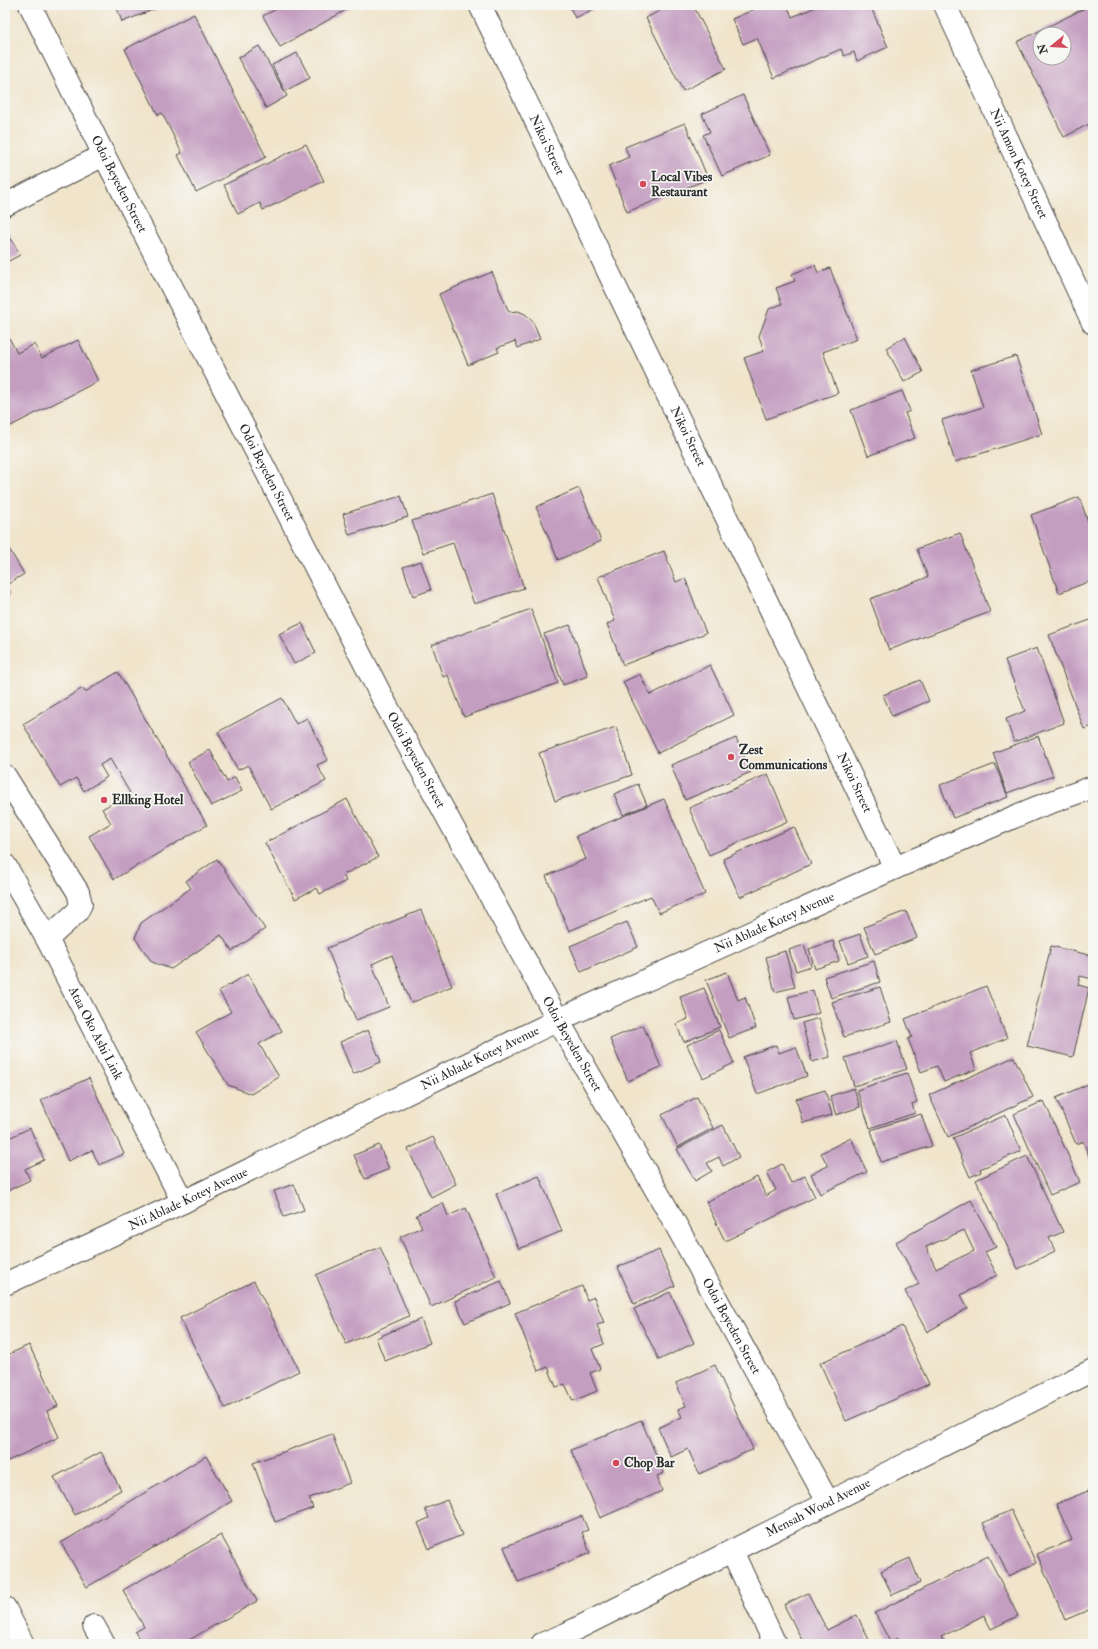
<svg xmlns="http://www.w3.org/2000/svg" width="1098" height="1649" viewBox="0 0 1098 1649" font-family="'IM FELL Double Pica',serif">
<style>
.building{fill:#c49ec1;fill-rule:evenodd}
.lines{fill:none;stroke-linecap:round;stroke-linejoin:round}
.minor-casing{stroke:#494743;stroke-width:24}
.minor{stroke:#fff;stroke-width:22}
.poi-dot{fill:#d1495b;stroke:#f6f6f2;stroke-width:1.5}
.labels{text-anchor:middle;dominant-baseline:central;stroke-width:3.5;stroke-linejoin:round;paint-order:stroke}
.street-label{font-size:13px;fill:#2b2b2b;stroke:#f6f6f2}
.poi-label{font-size:13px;font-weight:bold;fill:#2b2b2b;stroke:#f6f6f2;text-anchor:start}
</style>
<rect width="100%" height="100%" fill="#f6f6f2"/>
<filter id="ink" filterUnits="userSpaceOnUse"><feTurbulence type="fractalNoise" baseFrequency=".025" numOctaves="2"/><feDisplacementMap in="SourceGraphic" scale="8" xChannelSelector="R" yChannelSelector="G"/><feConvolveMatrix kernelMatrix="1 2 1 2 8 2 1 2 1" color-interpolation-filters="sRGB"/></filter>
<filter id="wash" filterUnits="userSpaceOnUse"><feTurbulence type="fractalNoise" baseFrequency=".012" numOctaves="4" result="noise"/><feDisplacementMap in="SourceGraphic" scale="16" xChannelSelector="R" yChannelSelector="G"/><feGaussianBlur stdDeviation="0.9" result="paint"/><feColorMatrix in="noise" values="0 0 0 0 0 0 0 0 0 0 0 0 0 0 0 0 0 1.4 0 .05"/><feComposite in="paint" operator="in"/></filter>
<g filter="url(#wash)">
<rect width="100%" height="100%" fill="#f0e4cb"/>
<g id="blocks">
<path class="building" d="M116 5H165L122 22Z
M284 5H355L280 47 263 16Z
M569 5H602L575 18Z
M670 5H693L726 69 683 91 646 18Z
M754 5H787L792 17 816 7 815 5H870L888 47 857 61 854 52 844 56 841 49 774 78 757 38 743 44 732 19 755 9Z
M1089 6 1093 14V122L1064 137 1017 42ZM1040 34H1064V58H1040Z
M194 14 266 157 196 192 178 155 182 153 162 113 158 115 125 49Z
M259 46 287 96 266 108 238 58Z
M297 53 310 78 285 91 272 65Z
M743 95 770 155 722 176 703 135 710 132 702 114Z
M685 123 708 179 627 212 609 166 629 157 625 147Z
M306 144 324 181 263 210 260 203 238 214 224 185Z
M7 231 20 255 5 263V232Z
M815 265 818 273 830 268 857 339 823 352 838 393 766 419 744 358 764 351 759 336 769 309 782 304 776 288 795 281 792 274Z
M492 272 509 312 518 311 525 314 532 320 540 339 518 348 515 341 497 348 499 352 468 365 439 294Z
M5 330 17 353 34 344 42 358 78 340 98 381 5 429Z
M905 337 923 372 904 382 886 348Z
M1016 356 1042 434 955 462 942 420 983 407 971 370Z
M902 391 910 411 905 413 915 438 868 456 851 410Z
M579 488 601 541 558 560 536 507Z
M492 494 524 588 474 604 453 543 423 553 412 521Z
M401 496 408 517 349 535 343 514Z
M1079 497 1093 535V580L1059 593 1031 515Z
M960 533 990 612 889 650 870 599 928 577 917 549Z
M5 542 24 574 5 586Z
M664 551 676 582 685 578 706 633 623 665 607 624 615 621 598 577Z
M421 561 431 590 413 596 403 567Z
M5 587 10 594 5 597Z
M531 609 558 683 464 717 448 675 443 677 432 645Z
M1093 619V726L1084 729 1049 635Z
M302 623 316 653 294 664 279 634Z
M570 625 588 676 563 685 544 634Z
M1037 648 1064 723 1014 742 1006 719 1025 711 1005 660Z
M710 665 734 715 658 753 623 682 640 674 650 695Z
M118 672 207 825 114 879 89 836 111 823 102 809 130 793 110 759 100 765 107 777 84 791 76 778 60 787 23 724 83 688 85 692Z
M920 680 929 701 892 716 883 695Z
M282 698 296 724 307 718 328 760 317 765 326 781 271 809 248 765 238 770 218 732Z
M616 727 632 775 555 801 539 753Z
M1038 736 1053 776 1007 793 993 753Z
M736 738 751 772 685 800 671 765Z
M210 750 227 782 235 777 242 791 211 806 188 762Z
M995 764 1008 797 953 818 940 785Z
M768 774 788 821 709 855 689 808Z
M638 784 647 805 623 815 614 794Z
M347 799 378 857 343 875 346 881 320 894 317 888 295 899 265 843Z
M664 799 705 894 659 913 651 896 569 931 546 876 586 859 576 836Z
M794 827 811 864 740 897 723 859Z
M217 859 265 929 232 951 221 935 171 969 152 962 135 938 141 923 191 888 186 881Z
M421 910 452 986 411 1003 392 955 372 964 389 1007 356 1020 327 948Z
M906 911 917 938 875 954 864 927Z
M627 922 638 947 581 972 570 946Z
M860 934 868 956 848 963 840 941Z
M833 941 839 961 815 969 809 949Z
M804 945 811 966 796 971 789 950Z
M1051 946 1093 956V979L1080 976 1078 985 1089 988 1073 1057 1027 1046Z
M785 951 795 987 775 992 766 957Z
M874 961 880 982 831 998 824 977Z
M727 972 738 1000 745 997 756 1028 729 1038 706 980Z
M248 974 282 1031 259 1044 279 1077 251 1094 228 1085 196 1032 231 1012 219 991Z
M986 986 1007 1038 970 1053 976 1069 944 1082 937 1066 921 1072 908 1039 912 1037 905 1019Z
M880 987 891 1022 844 1037 832 1002Z
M704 988 720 1027 684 1042 676 1024 688 1019 680 997Z
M813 990 819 1013 794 1020 788 997Z
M819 1018 830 1057 812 1062 802 1023Z
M643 1025 661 1067 628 1081 610 1039Z
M368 1030 381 1062 353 1074 340 1042Z
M719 1030 734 1063 703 1078 687 1045Z
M897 1041 907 1069 854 1086 845 1058Z
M776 1045 779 1053 796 1047 807 1076 757 1094 743 1057Z
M1014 1057 1033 1097 948 1137 929 1095Z
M907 1073 917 1102 912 1104 915 1113 870 1128 857 1090Z
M89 1078 124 1154 99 1165 92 1150 68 1161 41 1100Z
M1093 1082V1160L1091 1161 1083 1141 1076 1144 1056 1098Z
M854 1088 860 1107 836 1115 830 1096Z
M825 1090 832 1115 803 1123 796 1099Z
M697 1097 713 1128 678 1147 662 1115Z
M1044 1101 1080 1182 1050 1195 1014 1114Z
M921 1114 932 1146 881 1162 871 1130Z
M1006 1115 1021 1151 980 1169 981 1172 970 1177 953 1138Z
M5 1125 11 1137 30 1128 44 1160 25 1169 30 1180 5 1192Z
M723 1125 739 1157 723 1166 719 1157 707 1163 712 1171 695 1181 677 1149Z
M433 1137 456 1184 431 1197 408 1149Z
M851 1138 867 1172 820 1194 811 1174 828 1166 821 1153Z
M379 1145 389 1169 365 1179 354 1155Z
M1027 1156 1063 1232 1049 1238 1055 1251 1018 1269 976 1180Z
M782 1164 791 1183 805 1176 815 1197 725 1241 706 1202 757 1177 766 1196 776 1190 767 1172Z
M539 1176 562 1231 519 1249 496 1194Z
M294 1184 304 1210 284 1217 274 1191Z
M971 1200 996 1247 985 1252 997 1275 961 1295 968 1308 927 1332 905 1291 919 1284 896 1242ZM964 1230 974 1251 936 1269 926 1247Z
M443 1203 448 1216 466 1208 496 1277 431 1307 400 1237 422 1227 416 1215Z
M380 1247 409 1316 346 1344 316 1275Z
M659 1250 675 1286 634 1304 618 1267Z
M254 1281 299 1371 225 1408 180 1318Z
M501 1281 510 1303 465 1323 455 1301Z
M582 1286 587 1300 594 1297 604 1323 597 1325 604 1344 592 1349 600 1369 590 1373 597 1391 573 1401 565 1384 556 1387 548 1367 538 1371 515 1313Z
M670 1292 694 1343 659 1360 634 1309Z
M421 1319 430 1343 385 1361 376 1338Z
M902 1326 929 1384 846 1421 820 1363Z
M29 1345 58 1406 47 1411 59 1437 8 1461 5 1454V1356Z
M715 1365 753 1449 699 1474 688 1449 671 1457 658 1428 682 1417 678 1409 686 1406 676 1383Z
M641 1420 664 1473 657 1476 662 1491 600 1518 571 1450Z
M332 1434 350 1483 309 1498 313 1508 275 1522 253 1463Z
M101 1452 121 1490 75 1515 54 1477Z
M206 1456 232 1501 87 1587 61 1543Z
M1088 1491 1093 1503V1608L1065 1620 1037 1554 1072 1540 1056 1504Z
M447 1500 462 1535 429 1549 418 1523 429 1518 425 1509Z
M1011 1510 1036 1563 1009 1576 983 1523Z
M582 1516 588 1530 582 1532 590 1553 518 1582 504 1547Z
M221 1535 257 1601 182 1644H142L135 1632 144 1627 123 1590Z
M988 1556 1018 1616 991 1629 984 1615 941 1637 945 1644H900L897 1638 890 1642 875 1613Z
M910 1558 920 1583 892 1595 881 1571Z
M808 1593 827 1630 857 1615 871 1644H804L784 1605Z"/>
</g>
</g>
<g filter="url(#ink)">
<use href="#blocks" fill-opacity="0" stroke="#494743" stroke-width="1"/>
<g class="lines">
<g class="minor-casing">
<g id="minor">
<path id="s1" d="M30 5 104 155 384 701 558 1020 671 1216 828 1502"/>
<path id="s2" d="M480 5C617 293 759 579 895 868"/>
<path id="s3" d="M945 5 1093 323"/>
<path d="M5 205 104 155"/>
<path d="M5 776 78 892 81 904 77 912 47 939"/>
<path id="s4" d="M5 865 47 939 183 1202"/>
<path id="s5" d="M5 1284 183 1202 558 1020 895 868 1035 808 1093 787"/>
<path d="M732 1551 775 1644"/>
<path d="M5 1608 23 1644"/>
<path d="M94 1626 104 1644"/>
<path id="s6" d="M542 1644 566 1634 1093 1370"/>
</g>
</g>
<use href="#minor" class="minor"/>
</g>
</g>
<g class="poi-dot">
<circle cx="643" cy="184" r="4"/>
<circle cx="731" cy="757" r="4"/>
<circle cx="104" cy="800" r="4"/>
<circle cx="616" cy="1463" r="4"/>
</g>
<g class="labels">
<g class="street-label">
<text stroke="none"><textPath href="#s2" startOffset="155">Nikoi Street</textPath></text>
<text stroke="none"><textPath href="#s3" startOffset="175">Nii Amon Kotey Street</textPath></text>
<text stroke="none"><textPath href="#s1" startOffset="200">Odoi Beyeden Street</textPath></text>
<text stroke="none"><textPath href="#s2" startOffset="479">Nikoi Street</textPath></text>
<text stroke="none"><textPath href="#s1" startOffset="524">Odoi Beyeden Street</textPath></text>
<text stroke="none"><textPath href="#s1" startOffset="848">Odoi Beyeden Street</textPath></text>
<text stroke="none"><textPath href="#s2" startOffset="863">Nikoi Street</textPath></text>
<text stroke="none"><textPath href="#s5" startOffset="850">Nii Ablade Kotey Avenue</textPath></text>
<text stroke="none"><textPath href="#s4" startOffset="191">Ataa Oko Ashi Link</textPath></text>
<text stroke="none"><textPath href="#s1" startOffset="1172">Odoi Beyeden Street</textPath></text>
<text stroke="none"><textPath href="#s5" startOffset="526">Nii Ablade Kotey Avenue</textPath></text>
<text stroke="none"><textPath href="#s5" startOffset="202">Nii Ablade Kotey Avenue</textPath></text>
<text stroke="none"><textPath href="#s1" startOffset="1496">Odoi Beyeden Street</textPath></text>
<text stroke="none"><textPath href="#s6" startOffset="308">Mensah Wood Avenue</textPath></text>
</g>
<g class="poi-label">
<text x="651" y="177">Local Vibes<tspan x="651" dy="15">Restaurant</tspan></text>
<text x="739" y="750">Zest<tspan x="739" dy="15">Communications</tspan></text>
<text x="112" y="800">Ellking Hotel</text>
<text x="624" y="1463">Chop Bar</text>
</g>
</g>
<rect width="1098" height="1649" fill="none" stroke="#f6f6f2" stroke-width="20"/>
<g transform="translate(1052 46) rotate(252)"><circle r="19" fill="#f6f6f2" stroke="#a5a5a2"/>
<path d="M0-3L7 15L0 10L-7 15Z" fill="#d1495b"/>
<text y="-6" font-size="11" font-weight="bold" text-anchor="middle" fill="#2b2b2b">N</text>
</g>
</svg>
